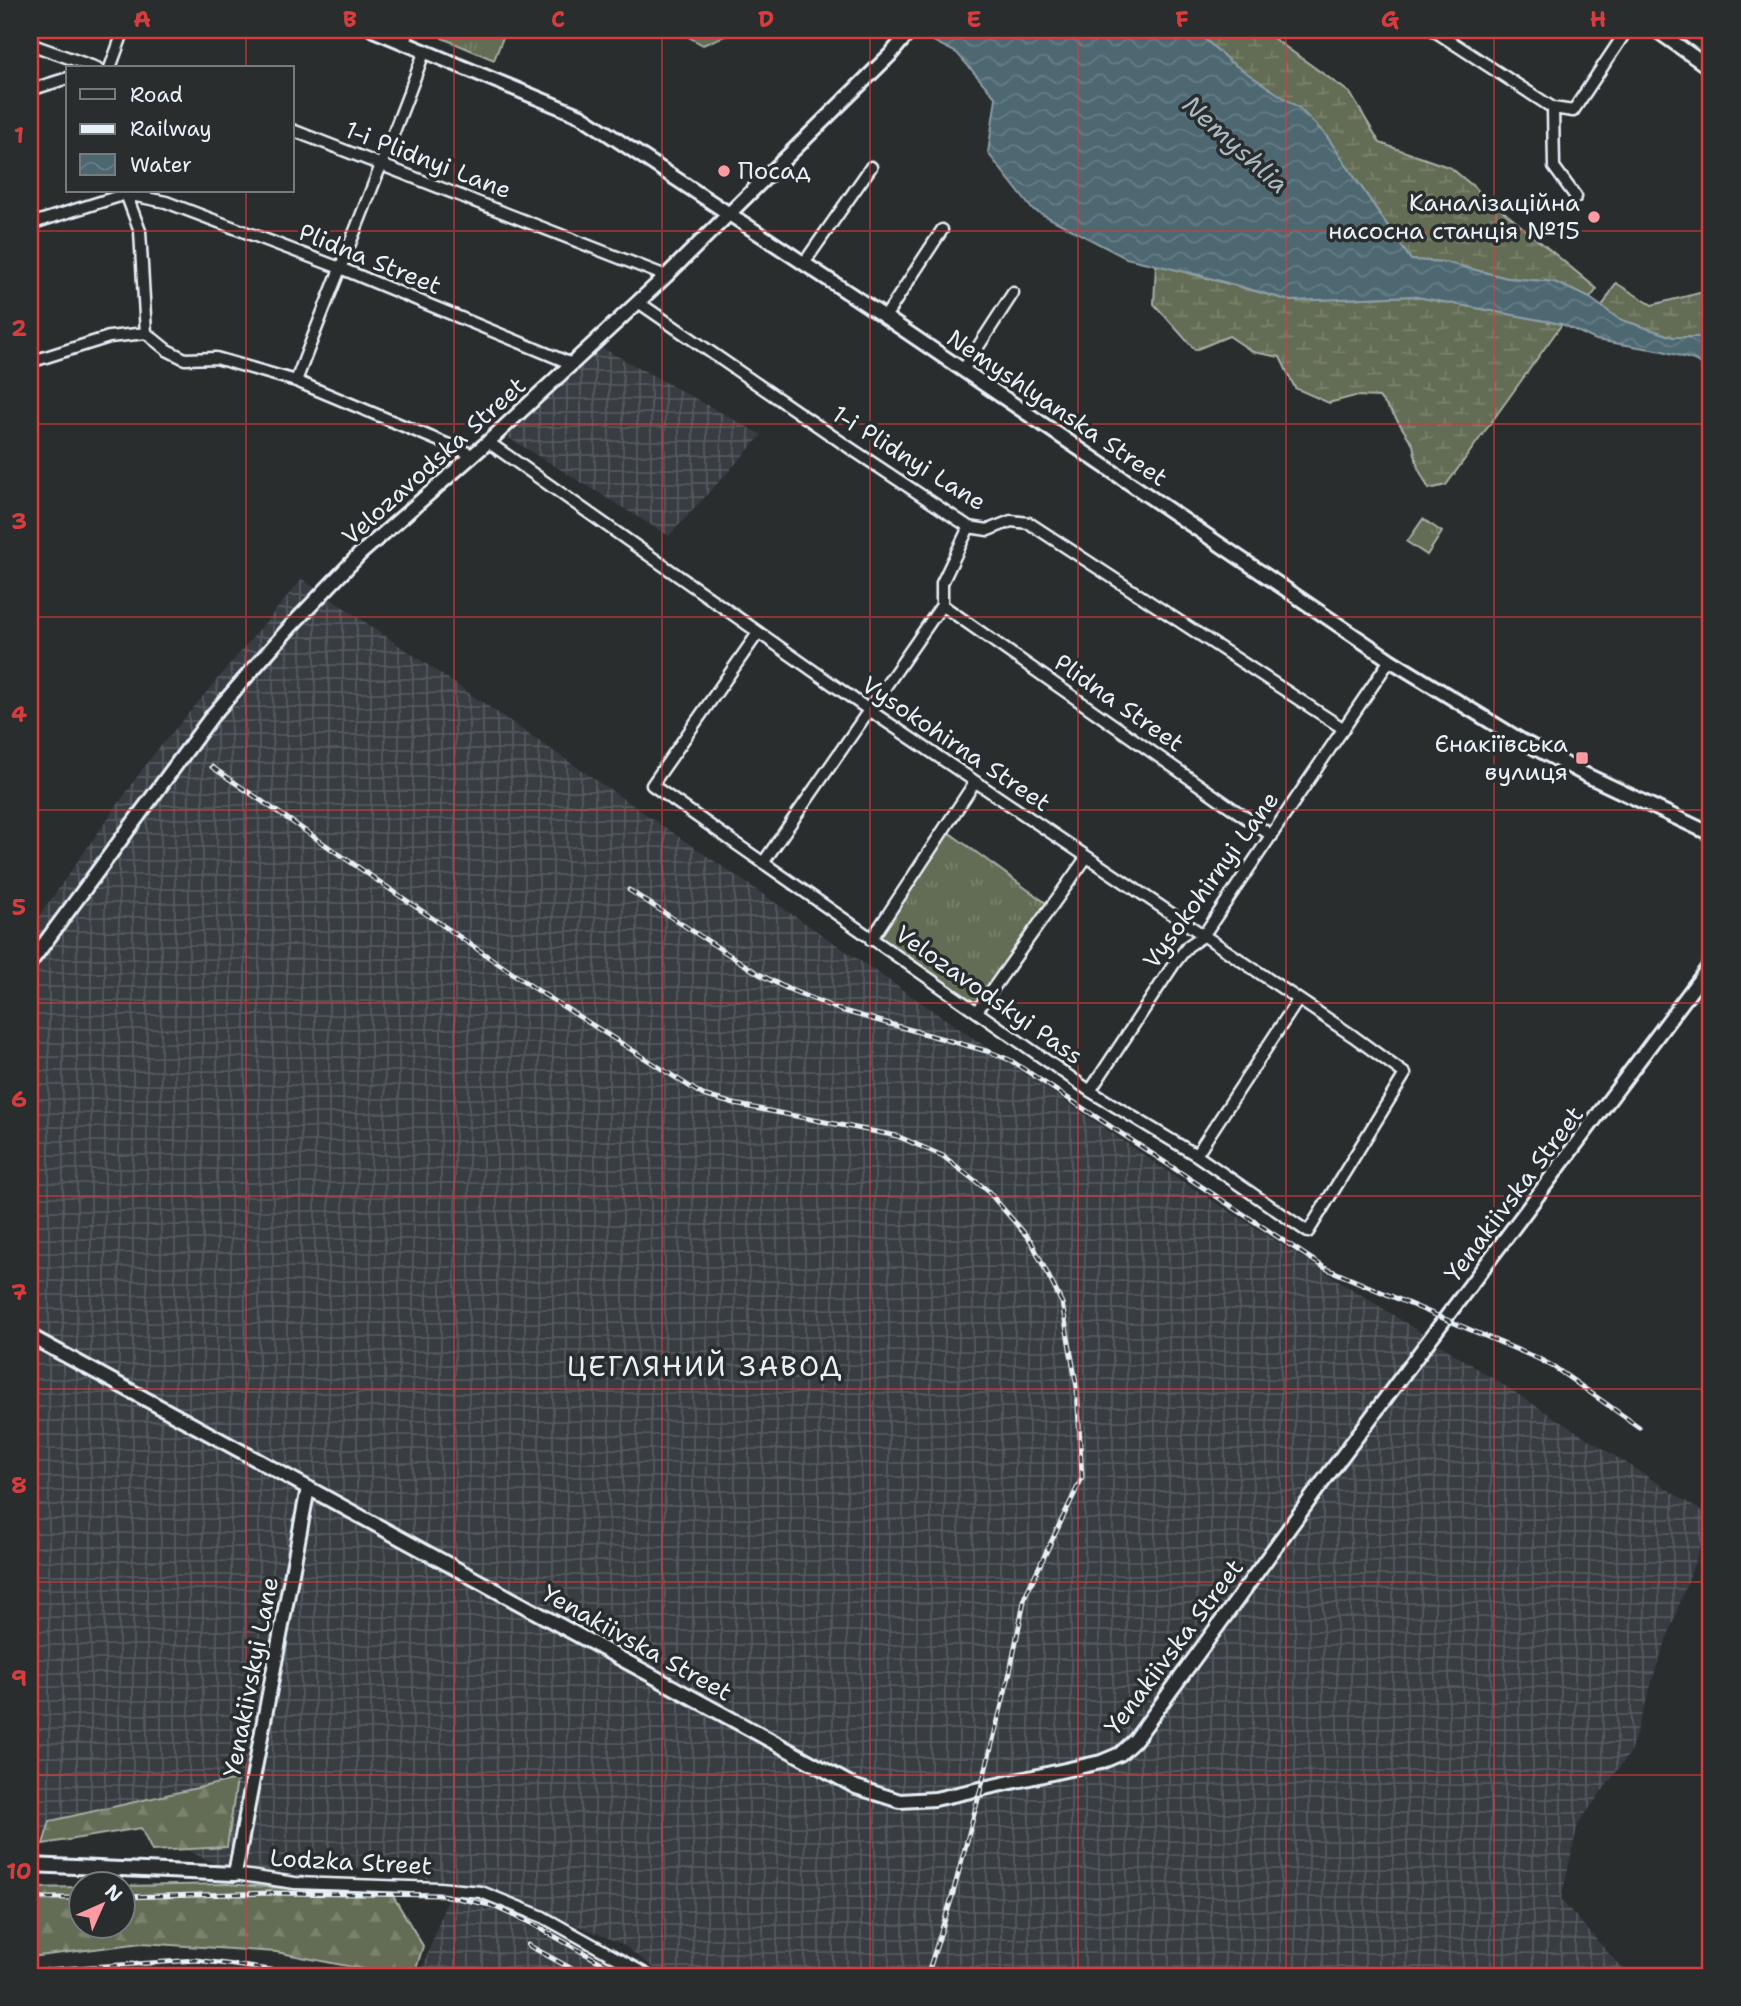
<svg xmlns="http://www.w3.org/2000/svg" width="1741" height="2006" viewBox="0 0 1741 2006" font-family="'Shantell Sans',sans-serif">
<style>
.industrial{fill:url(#industrial-grid)}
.grass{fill:url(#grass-tufts);stroke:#a6afa6;stroke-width:2}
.forest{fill:url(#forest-firs);stroke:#a6afa6;stroke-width:2}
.wetland{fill:url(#wetland-marsh);stroke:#a6afa6;stroke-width:2}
.water{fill:url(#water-waves);stroke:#8b9ea7;stroke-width:2}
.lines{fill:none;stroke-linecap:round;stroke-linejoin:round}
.minor-casing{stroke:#e8f1f8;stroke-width:15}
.tertiary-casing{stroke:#e8f1f8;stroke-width:18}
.minor{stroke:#2a2d2e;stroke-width:10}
.tertiary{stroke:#2a2d2e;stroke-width:12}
.rail-casing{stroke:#e8f1f8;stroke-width:5}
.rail{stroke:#2a2d2e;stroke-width:2.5;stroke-dasharray:8;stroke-linecap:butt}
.grid{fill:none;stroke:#d83c3d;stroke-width:2;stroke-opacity:0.55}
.poi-dot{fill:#ff9aa2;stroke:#2a2d2e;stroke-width:2.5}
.labels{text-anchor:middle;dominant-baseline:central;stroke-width:7;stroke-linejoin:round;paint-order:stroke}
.street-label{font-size:24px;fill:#e8f1f8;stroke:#2a2d2e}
.poi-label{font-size:24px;fill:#e8f1f8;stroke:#2a2d2e;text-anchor:end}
.water-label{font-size:26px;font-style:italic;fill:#aabac2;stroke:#2a2d2e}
.quarter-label{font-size:28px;letter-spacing:2px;fill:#e8f1f8;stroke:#2a2d2e}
.neatline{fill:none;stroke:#d83c3d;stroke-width:2.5}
.grid-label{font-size:23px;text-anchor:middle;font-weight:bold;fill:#d83c3d}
</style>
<defs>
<pattern id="industrial-grid" width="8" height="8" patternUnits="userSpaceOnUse" patternTransform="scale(1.75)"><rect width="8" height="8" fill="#383c42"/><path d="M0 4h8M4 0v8" fill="none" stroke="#55595e"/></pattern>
<pattern id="grass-tufts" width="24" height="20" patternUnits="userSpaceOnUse" patternTransform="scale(1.75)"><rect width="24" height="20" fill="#646d54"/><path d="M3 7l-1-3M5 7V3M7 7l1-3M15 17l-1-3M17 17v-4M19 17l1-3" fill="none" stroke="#7a826d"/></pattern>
<pattern id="forest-firs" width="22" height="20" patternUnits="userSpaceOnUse" patternTransform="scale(1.75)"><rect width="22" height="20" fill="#646d54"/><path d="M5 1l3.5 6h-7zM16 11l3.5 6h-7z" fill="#7a826d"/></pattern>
<pattern id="wetland-marsh" width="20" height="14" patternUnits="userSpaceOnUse" patternTransform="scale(1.75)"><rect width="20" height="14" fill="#646d54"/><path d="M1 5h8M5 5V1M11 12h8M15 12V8" fill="none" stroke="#7a826d"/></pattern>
<pattern id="water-waves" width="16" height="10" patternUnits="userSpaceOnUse" patternTransform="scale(1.75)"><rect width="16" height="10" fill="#4d6771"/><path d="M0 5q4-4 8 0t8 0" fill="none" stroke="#677d86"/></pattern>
</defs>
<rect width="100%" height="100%" fill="#2a2d2e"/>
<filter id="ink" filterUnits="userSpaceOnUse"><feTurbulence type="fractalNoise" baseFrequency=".0143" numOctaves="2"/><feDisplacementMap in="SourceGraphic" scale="14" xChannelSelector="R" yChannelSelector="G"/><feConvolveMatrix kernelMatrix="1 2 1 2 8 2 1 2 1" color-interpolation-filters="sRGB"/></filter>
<g filter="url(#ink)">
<path class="industrial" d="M597 345 762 435 669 536 504 435Z
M302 579 1182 1181 1711 1517 1657 1666 1630 1753 1578 1824 1561 1900 1628 1975 664 1976 622 1944 497 1892 374 1868 235 1874 139 1826 30 1836V929L149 760Z
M448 1897 508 1915 621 1976H420Z"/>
<path class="grass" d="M445 30H506L494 60 442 38Z
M1423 519 1442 532 1427 555 1407 542Z
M947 831 1046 903 978 1001 971 1003 880 941 879 934Z"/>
<path class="forest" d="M237 1779 227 1847 152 1851 141 1828 43 1844 50 1821Z
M227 1884 393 1896 423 1946 414 1976H398L276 1952 142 1943 30 1957V1888L80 1887V1926H122L123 1886Z"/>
<path class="wetland" d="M676 30H739L703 45Z
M1195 30H1262L1350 93 1380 143 1451 168 1597 289 1590 298 1554 282 1507 278 1444 262 1411 260 1325 134 1229 61Z
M1156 264 1291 301 1412 296 1562 324 1446 485 1429 489 1418 468 1413 445 1394 415 1379 397 1355 396 1329 403 1295 388 1280 357 1253 352 1229 336 1195 350 1154 304Z
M1616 283 1652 305 1711 290V337H1673L1619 319 1602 307Z"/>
<path class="water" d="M934 30H1195L1229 61 1299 108 1325 134 1411 260 1444 262 1507 278 1554 282 1590 298 1619 319 1673 337H1711V370L1694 360 1663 351 1596 340 1562 324 1412 296 1291 301 1199 275 1126 258 1032 209 988 153 996 98 957 53 927 38Z"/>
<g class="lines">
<g class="minor-casing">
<path id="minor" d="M1433 30 1553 108 1554 167 1576 197
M405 42 409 30
M30 44 97 68
M110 68 124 30
M30 90 68 78
M1553 108 1573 111 1627 30
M292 130 666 276
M125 191 140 231 146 333
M30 224 126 194 166 202 340 268 572 364
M804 263 871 167
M638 302 844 444 969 527 988 530 1011 521 1029 523 1344 729
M885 317 942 230
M30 362 109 337 146 333 167 350 185 359 216 358 296 381 473 455
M963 370 1013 293
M296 381C338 271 384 162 425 50
M488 442 869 710 1353 1036 1405 1074 1308 1232 1196 1155 1090 1091 652 785 758 633
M942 605 1272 836
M763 863 942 605V583L969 527
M871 940 975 782
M977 1011 1086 858
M1090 1091 1174 964 1188 946 1203 936 1390 660
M1196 1155 1298 1000
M235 1874 295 1883 439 1888 481 1892 543 1917 649 1976"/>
</g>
<g class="tertiary-casing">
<path id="tertiary" d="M373 30 581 116 885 317 1390 660 1522 741 1584 774 1711 834
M1656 30 1711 69
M30 963 212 716 291 626 360 554 488 442 666 276 890 55 911 30
M30 1336 856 1787 900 1801 935 1799 1101 1762 1120 1754 1135 1740 1316 1491 1711 964
M30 1865 235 1874 308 1488"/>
</g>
<use href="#minor" class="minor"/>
<use href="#tertiary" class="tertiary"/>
<g class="rail-casing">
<path id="rail" d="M212 767 534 988 703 1095 734 1104 897 1136 943 1156 987 1190 1031 1241 1062 1303 1077 1388 1082 1478 1025 1596 1010 1672 981 1788 952 1897 927 1976
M629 890 759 974 786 988 840 1010 990 1052 1010 1060 1325 1268 1539 1359 1554 1367 1639 1427
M122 1897 271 1893 442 1895 490 1905 529 1922 625 1976
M30 1898H80
M528 1945 585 1976
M30 1971 196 1960 316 1976"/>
</g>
<use href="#rail" class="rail"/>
</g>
</g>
<path class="grid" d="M246 30V68M454 30V1976M662 30V1976M870 30V1976M1078 30V1976M1286 30V1976M1494 30V1976M246 191V1976M30 231H1711M30 424H1711M30 617H1711M30 810H1711M30 1003H1711M30 1196H1711M30 1389H1711M30 1582H1711M30 1775H1711"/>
<g class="poi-dot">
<circle cx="724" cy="171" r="7"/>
<circle cx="1594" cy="217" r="7"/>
<rect x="1575" y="751" width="14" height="14" rx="3.5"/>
</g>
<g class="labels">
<g class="street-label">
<text transform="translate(428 160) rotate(21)">1-i Plidnyi Lane</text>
<text transform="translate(370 259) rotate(22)">Plidna Street</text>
<text transform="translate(1057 408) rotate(34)">Nemyshlyanska Street</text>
<text transform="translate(909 458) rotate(32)">1-i Plidnyi Lane</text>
<text transform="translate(434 461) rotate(-42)">Velozavodska Street</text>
<text transform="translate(1119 703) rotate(35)">Plidna Street</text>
<text transform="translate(956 744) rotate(34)">Vysokohirna Street</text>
<text transform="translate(1211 880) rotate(-54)">Vysokohirnyi Lane</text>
<text transform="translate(989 995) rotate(35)">Velozavodskyi Pass</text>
<text transform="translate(1514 1194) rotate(-53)">Yenakiivska Street</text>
<text transform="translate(637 1643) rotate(29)">Yenakiivska Street</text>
<text transform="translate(1174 1647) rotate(-53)">Yenakiivska Street</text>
<text transform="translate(251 1677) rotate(-79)">Yenakiivskyi Lane</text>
<text transform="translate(351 1862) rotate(3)">Lodzka Street</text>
</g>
<g class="poi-label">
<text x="738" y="171" text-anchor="start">Посад</text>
<text x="1580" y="203">Каналізаційна<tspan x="1580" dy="28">насосна станція №15</tspan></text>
<text x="1568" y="744">Єнакіївська<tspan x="1568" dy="28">вулиця</tspan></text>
</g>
<g class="water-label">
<text transform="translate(1236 144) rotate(42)">Nemyshlia</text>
</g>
<g class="quarter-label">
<text x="705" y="1366">ЦЕГЛЯНИЙ ЗАВОД</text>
</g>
</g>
<rect width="1741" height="2006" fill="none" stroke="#2a2d2e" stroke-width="77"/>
<rect x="66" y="66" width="228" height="126" fill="#2a2d2e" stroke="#767b7f" stroke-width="2"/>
<rect x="80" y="89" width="35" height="10" fill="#2a2d2e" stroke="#767b7f" stroke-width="2"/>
<text x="130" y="102" font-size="21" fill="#e8f1f8">Road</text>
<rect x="80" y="124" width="35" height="10" fill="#e8f1f8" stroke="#767b7f" stroke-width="2"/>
<text x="130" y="136" font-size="21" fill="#e8f1f8">Railway</text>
<rect x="80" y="154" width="35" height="21" fill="url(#water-waves)" stroke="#767b7f" stroke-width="2"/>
<text x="130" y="172" font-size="21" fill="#e8f1f8">Water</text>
<g transform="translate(102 1905) rotate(45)"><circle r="33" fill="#2a2d2e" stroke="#767b7f" stroke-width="2"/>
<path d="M0-5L12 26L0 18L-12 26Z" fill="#ff9aa2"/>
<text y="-10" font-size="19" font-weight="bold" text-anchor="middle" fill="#e8f1f8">N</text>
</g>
<rect x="38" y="38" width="1664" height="1930" class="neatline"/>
<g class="grid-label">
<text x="142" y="27">A</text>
<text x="350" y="27">B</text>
<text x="558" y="27">C</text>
<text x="766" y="27">D</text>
<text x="974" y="27">E</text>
<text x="1182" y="27">F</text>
<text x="1390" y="27">G</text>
<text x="1598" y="27">H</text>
<text x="19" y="143">1</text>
<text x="19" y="336">2</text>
<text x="19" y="529">3</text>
<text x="19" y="722">4</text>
<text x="19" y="915">5</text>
<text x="19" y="1107">6</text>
<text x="19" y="1300">7</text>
<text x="19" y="1493">8</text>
<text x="19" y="1686">9</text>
<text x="19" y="1879">10</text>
</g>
</svg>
